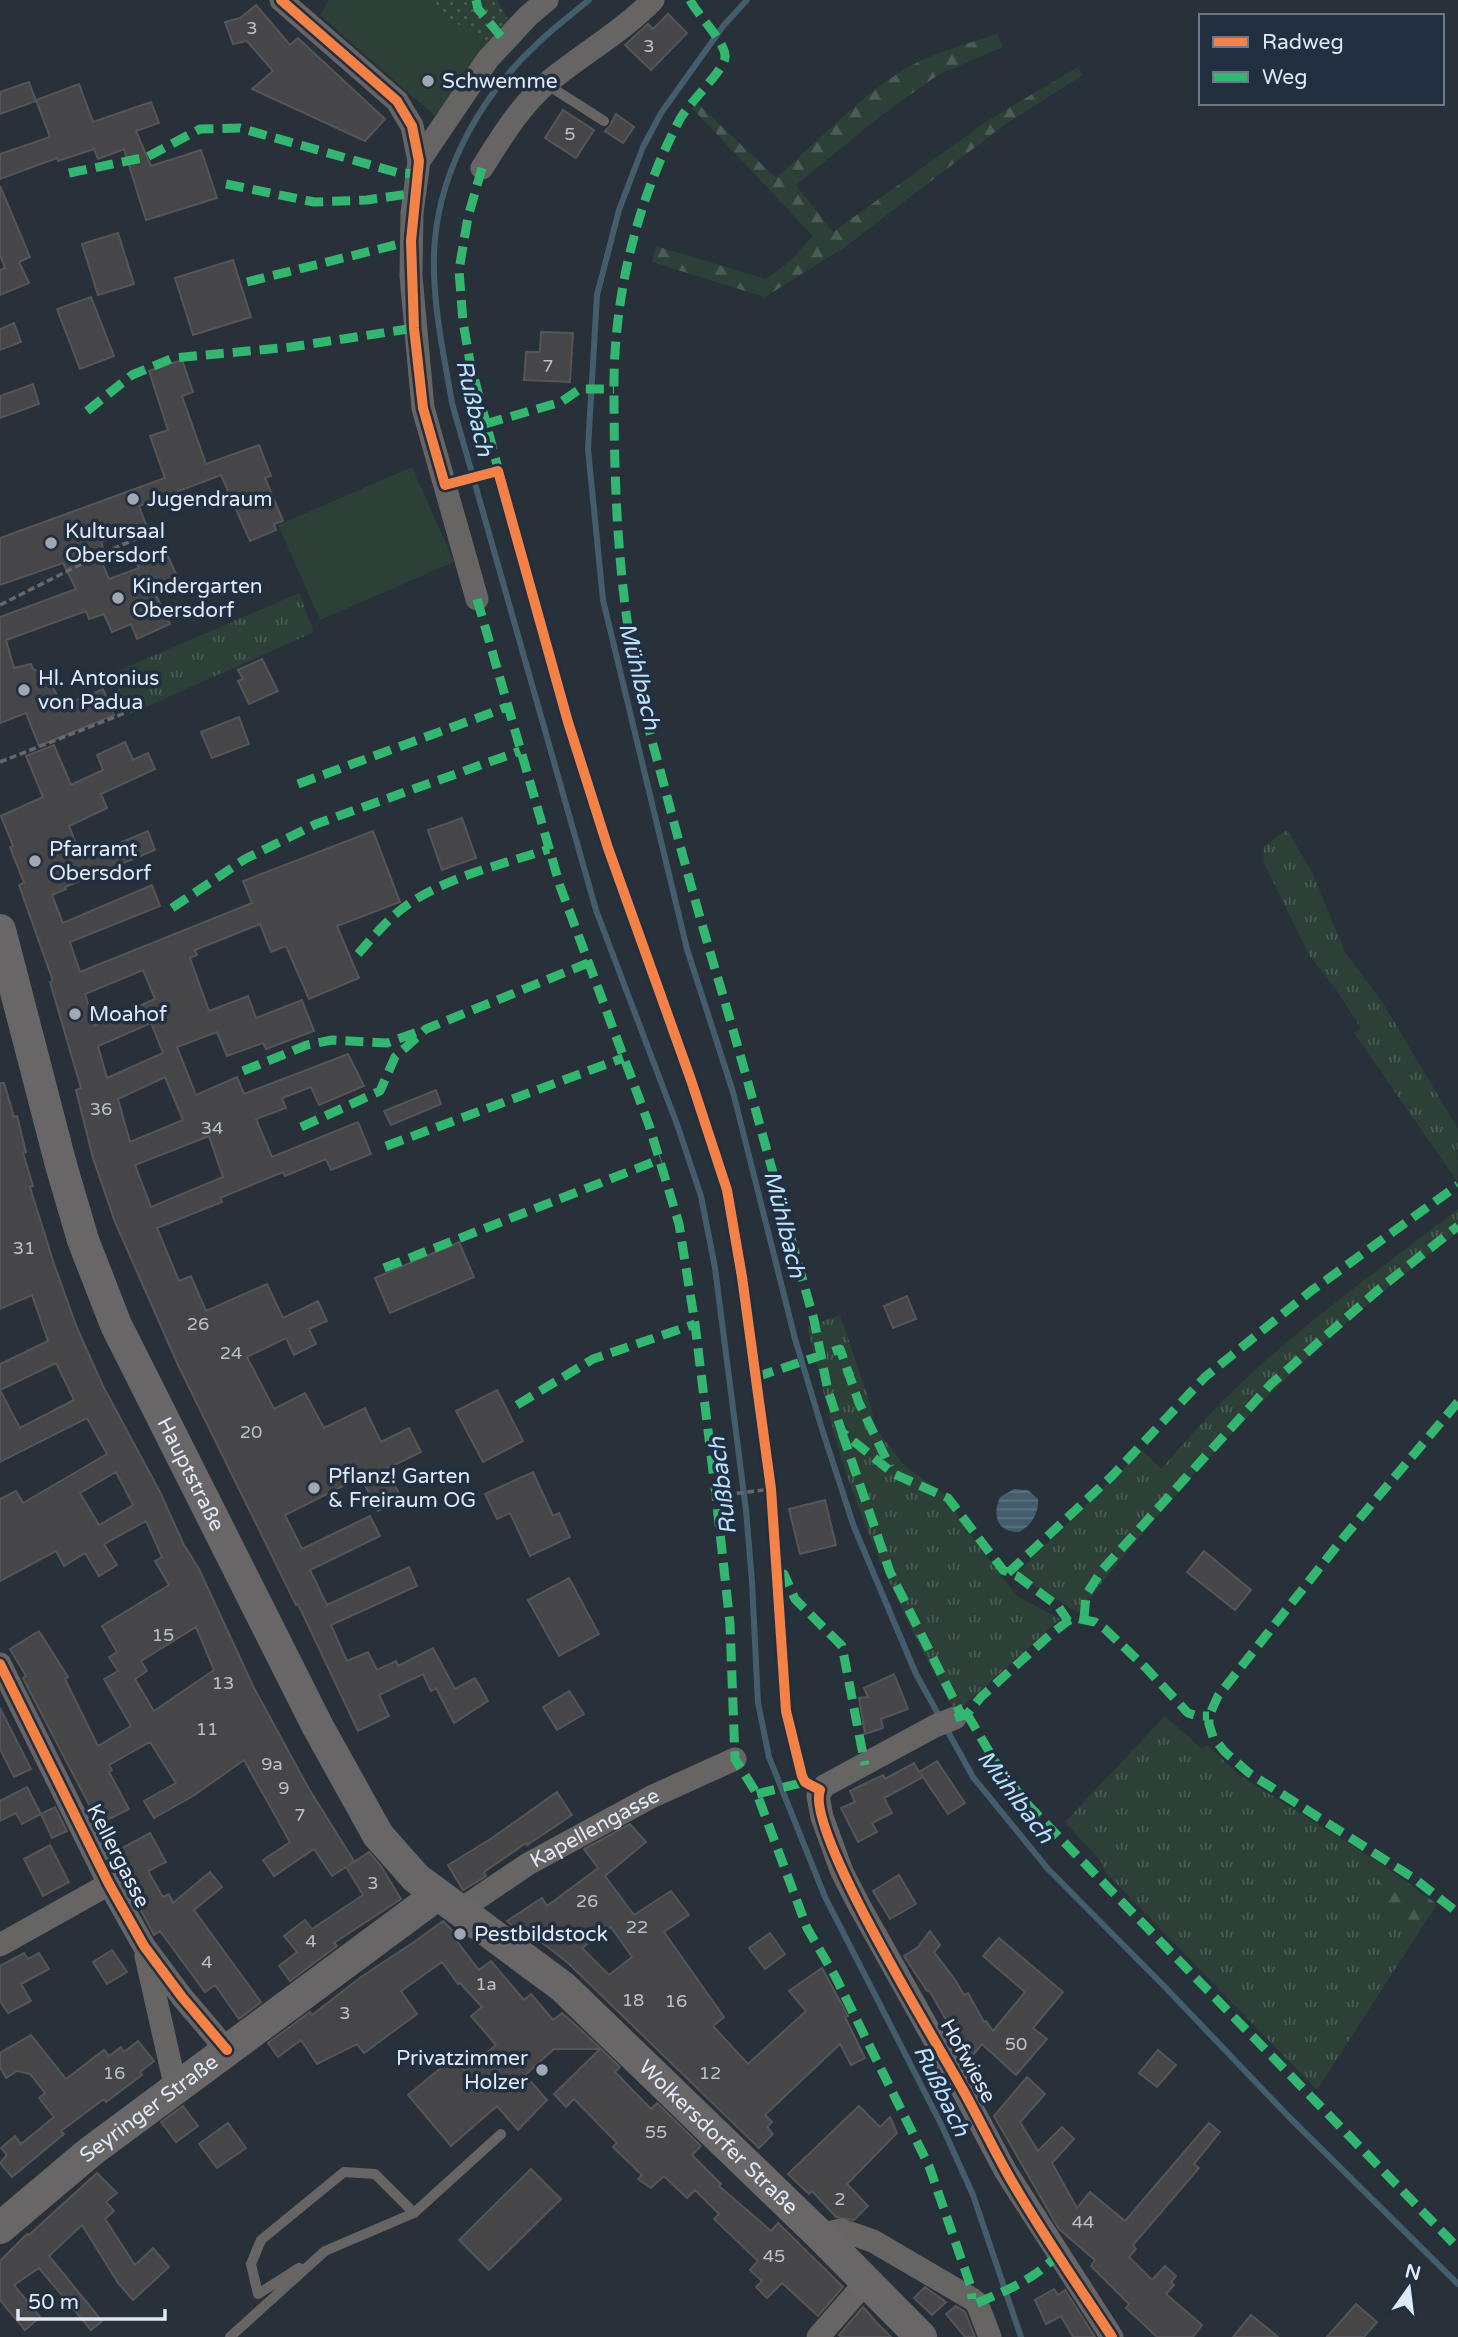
<svg xmlns="http://www.w3.org/2000/svg" width="1458" height="2337" viewBox="0 0 1458 2337" font-family="'Varela Round',sans-serif">
<style>
.grass{fill:url(#grass-tufts)}
.forest{fill:url(#forest-firs)}
.park{fill:url(#park-dots)}
.garden{fill:#2d4037}
.water{fill:url(#water-rules)}
.lines{fill:none;stroke-linecap:round;stroke-linejoin:round}
.stream{stroke:#435d6d;stroke-width:6}
.building{fill:#464547;stroke:#555557;stroke-width:2;fill-rule:evenodd}
.path{stroke:#68676a;stroke-width:3.5;stroke-dasharray:7 3.5;stroke-linecap:butt}
.service{stroke:#676464;stroke-width:10}
.minor{stroke:#676464;stroke-width:23}
.secondary{stroke:#696668;stroke-width:32}
.quiet{stroke:#33b770;stroke-width:9;stroke-dasharray:18 9;stroke-linecap:butt}
.cycleway-casing{stroke:#212f41;stroke-width:15}
.cycleway{stroke:#f48246;stroke-width:10}
.poi-dot{fill:#a0a8b4;stroke:#212f41;stroke-width:2.5}
.labels{text-anchor:middle;dominant-baseline:central;stroke-width:7;stroke-linejoin:round;paint-order:stroke}
.number-label{font-size:18px;fill:#bac0ca}
.poi-label{font-size:21px;fill:#e0e9f6;stroke:#212f41;text-anchor:start}
.street-label{font-size:21px;fill:#e0e9f6;stroke:#212f41}
.water-label{font-size:23px;font-style:italic;fill:#bae3ff;stroke:#212f41}
</style>
<defs>
<pattern id="grass-tufts" width="24" height="20" patternUnits="userSpaceOnUse" patternTransform="scale(1.75)"><rect width="24" height="20" fill="#2d4037"/><path d="M3 7l-1-3M5 7V3M7 7l1-3M15 17l-1-3M17 17v-4M19 17l1-3" fill="none" stroke="#4b5c55"/></pattern>
<pattern id="forest-firs" width="22" height="20" patternUnits="userSpaceOnUse" patternTransform="scale(1.75)"><rect width="22" height="20" fill="#2d4037"/><path d="M5 1l3.5 6h-7zM16 11l3.5 6h-7z" fill="#4b5c55"/></pattern>
<pattern id="park-dots" width="8" height="8" patternUnits="userSpaceOnUse" patternTransform="scale(1.75)"><rect width="8" height="8" fill="#2d4037"/><path d="M2 2h.1M6 6h.1" fill="none" stroke="#4b5c55" stroke-width="1.8" stroke-linecap="round"/></pattern>
<pattern id="water-rules" width="6" height="5" patternUnits="userSpaceOnUse" patternTransform="scale(1.75)"><rect width="6" height="5" fill="#435d6d"/><path d="M0 2.5h6" fill="none" stroke="#5e7482"/></pattern>
</defs>
<rect width="100%" height="100%" fill="#28303a"/>
<path class="grass" d="M299 593 314 632 130 714 111 674Z
M1287 830 1312 872 1345 952 1383 1003 1458 1129 1457 1181 1354 1033 1361 1028 1335 988 1309 955 1263 861 1264 846Z
M1458 1209V1232C1392 1283 1327 1336 1268 1396 1200 1464 1137 1538 1078 1613L1024 1579 1018 1572 1142 1450 1161 1469C1181 1447 1201 1423 1222 1402 1293 1330 1378 1271 1458 1209Z
M840 1315 871 1406 875 1428 905 1466 944 1494 969 1532 1017 1596 1060 1619 963 1706 953 1708C913 1635 876 1560 849 1481 831 1431 821 1378 807 1327Z
M1165 1716 1202 1749 1207 1745 1239 1775 1382 1864 1377 1882 1384 1903 1419 1932 1317 2090 1105 1872 1100 1860 1065 1822Z"/>
<path class="forest" d="M997 34 1003 47 938 75 883 114 796 185 833 232 987 121 1078 67 1083 75 1004 125 845 247 765 297 652 262 656 246 766 279 789 262 813 236 692 108 696 102 776 178C818 141 857 99 905 69 932 53 967 44 997 34Z
M1382 1864 1437 1904 1419 1932 1384 1903 1377 1882Z"/>
<path class="park" d="M427 0H497L509 21 487 47Z"/>
<path class="garden" d="M329 0H427L487 47 435 116 320 15Z
M412 467 454 562 320 620 278 525Z"/>
<path class="water" d="M1014 1489 1028 1490 1038 1499C1039 1513 1032 1525 1019 1532 997 1532 992 1516 1000 1497Z"/>
<g class="lines">
<path class="stream" d="M589 0C571 15 552 29 536 45 482 95 442 166 435 239 430 293 443 350 452 403L596 910 678 1127 701 1196 715 1268 746 1510 752 1582 758 1703 769 1757 825 1897 942 2126 973 2195 1021 2337
M747 0 724 25 661 113 643 147 619 210 597 295 588 449 603 600 687 949 733 1092 795 1339 823 1432 854 1527 916 1674 973 1777 1048 1869 1163 1985 1288 2116 1458 2284"/>
</g>
<path class="building" d="M256 5 290 45 298 38 385 119 365 141 252 89 273 71 247 41 233 44 225 22 240 18Z
M668 14 687 33 651 70 625 45 648 24 653 29Z
M29 82 36 101 0 114V92Z
M79 84 93 122 151 102 159 123 136 131 151 166 201 150 217 198 146 220 124 149 98 159 94 149 58 161 57 158 0 179V154L50 137 36 100Z
M563 110 594 130 576 158 545 138Z
M616 114 634 127 623 143 605 131 610 126Z
M0 186 30 257 19 262 29 283 0 295V270L5 268 0 255Z
M118 233 134 284 98 295 82 244Z
M233 260 251 317 193 335 175 278Z
M91 297 114 356 80 369 57 309Z
M14 323 21 342 0 350V329Z
M541 332 573 333 570 382 524 380 526 352H540Z
M182 360 193 392 182 396 206 464 259 445 271 476 265 478 283 521 274 524 276 530 250 541 221 475 139 506 146 525 101 542 103 548 97 551 109 579 139 568 137 564 166 552 180 583 155 593 170 624 137 639 131 624 112 632 104 614 89 619 86 611 6 640 14 668 31 664 33 669 48 677 62 706 103 689 114 715 39 746 26 713 0 723V617L76 589 63 563 0 585V538L165 478 150 436 168 430 149 371Z
M33 384 39 404 0 418V396Z
M262 659 278 691 249 704 238 681 243 679 238 670Z
M239 717 249 744 212 758 201 732Z
M125 742 133 760 148 753 155 769 101 794 107 808 69 826 82 859 148 831 155 850 65 887 66 889 52 895 63 923 152 885 160 906 70 942 80 972 252 903 243 881 373 831 400 902 337 926 359 978 309 999 286 946 271 952 260 924 195 950 197 955 190 958 209 1011 248 996 256 1018 302 1000 314 1031 266 1049 263 1043 227 1056 217 1032 177 1047 196 1095 237 1077 244 1094 348 1054 364 1086 319 1105 311 1087 282 1098 286 1108 256 1119 272 1157 358 1122 371 1154 331 1170 326 1159 285 1176 283 1172 220 1198 222 1202 157 1228 179 1281 191 1276 206 1311 267 1284 283 1318 318 1301 327 1321 309 1329 316 1344 294 1355 286 1338 247 1357 274 1409 305 1393 324 1428 365 1408 381 1442 409 1428 421 1452 386 1469 402 1499 378 1511 361 1477 285 1515 302 1549 370 1516 380 1536 310 1570 327 1605 409 1567 417 1586 331 1625 347 1661 368 1652 377 1670 396 1661 398 1666 433 1648 455 1689 475 1678 488 1701 454 1723 436 1688 431 1691 423 1674 379 1695 389 1716 358 1731 298 1604 296 1605 179 1367 115 1222 93 1158 76 1090 81 1088 50 982 53 981 19 885 24 883 10 847 13 846 1 816 43 797 26 756 54 745 71 785 103 770 97 755ZM143 970 155 999 95 1026 85 994ZM151 1023 163 1053 107 1078 98 1046ZM165 1077 183 1120 130 1142 118 1099ZM209 1136 223 1177 151 1207 135 1165Z
M462 818 476 858 442 870 428 830Z
M0 1083H4L14 1117 17 1116 26 1152 23 1153 33 1186 30 1187 53 1261 77 1328 103 1386 160 1492 184 1545 199 1569 254 1688 309 1789 354 1861 348 1866 369 1852 381 1866 401 1899 334 1943 337 1946 290 1981 279 1966 297 1952 284 1936 305 1920 312 1929 363 1895 346 1867 332 1876 314 1849 274 1876 263 1860 290 1842 244 1760 193 1796 154 1818 144 1801 176 1783 150 1742 109 1765 112 1770 109 1772 129 1809 99 1824 23 1678 26 1676 10 1649 39 1631 68 1677 65 1679 98 1746 131 1726 104 1679 118 1671 109 1657 117 1652 102 1626 169 1585 155 1561 162 1557 146 1521 104 1544 117 1565 99 1576 85 1553 64 1566 56 1551 0 1581V1499L16 1491 23 1503 107 1454 87 1418 0 1462V1364L48 1341 32 1295 0 1309ZM56 1363 74 1400 20 1428 0 1390ZM116 1472 133 1505 99 1525 80 1493ZM196 1627 214 1670 154 1711 135 1679 147 1671 141 1661Z
M436 1090 441 1104 391 1125 384 1111Z
M459 1242 474 1277 390 1313 375 1278Z
M907 1296 916 1319 893 1328 884 1306Z
M497 1390 523 1441 483 1462 456 1411Z
M533 1472 553 1516 559 1513 570 1537 530 1556 510 1513 497 1519 485 1494Z
M825 1500 836 1545 800 1554 789 1509Z
M1204 1551 1251 1590 1235 1610 1187 1572Z
M569 1578 599 1634 559 1656 528 1600Z
M894 1674 908 1709 881 1719 883 1728 865 1734 859 1698 868 1697 864 1688Z
M569 1691 584 1714 557 1730 543 1707Z
M0 1708 31 1769 14 1777 0 1749Z
M937 1761 965 1803 948 1814 921 1774 923 1777 884 1798 892 1813 872 1823 877 1832 858 1842 841 1808 855 1802 850 1791 883 1775 885 1779 914 1763 919 1772Z
M27 1787 41 1814 22 1824 16 1813 0 1821V1801Z
M557 1792 572 1815 527 1845 526 1843 484 1872 486 1876 463 1890 448 1865 492 1838Z
M55 1807 67 1831 52 1838 41 1814Z
M630 1824 646 1842 605 1876 634 1915 671 1891 689 1915 664 1932 724 2017 713 2026 748 2064 806 2011 789 1991 822 1968 848 2016 845 2017 865 2058 851 2065 840 2044 765 2115 772 2122 767 2127 773 2134 759 2148 568 1963 526 1930 522 1934 507 1921 542 1898 547 1906 598 1868 584 1849ZM611 1927 632 1957 609 1975 582 1948Z
M150 1833 166 1862 148 1871 163 1897 169 1894 173 1903 210 1872 222 1887 194 1910 261 2002 239 2019 215 1985 205 1992 160 1931 154 1935 111 1854Z
M50 1845 69 1882 43 1896 24 1859Z
M899 1875 916 1904 890 1919 873 1891Z
M443 1921 459 1937 456 1940 479 1970 491 1961 524 2000 531 1994 553 2020 562 2013 579 2028 620 2067 615 2072 651 2109 657 2103 701 2146 692 2155 721 2184 719 2186 771 2231 778 2223 843 2287 818 2316 782 2283 767 2298 756 2287 762 2281 750 2270 758 2261 714 2219 719 2214 695 2190 687 2198 664 2176 651 2188 638 2179 642 2175 613 2147 617 2143 574 2099 566 2107 554 2094 600 2049H554L525 2075 547 2100 518 2130 497 2106 451 2146 408 2095 453 2058 465 2071 496 2045 471 2016 482 2007 460 1983 458 1984 442 1962 401 1991 417 2014 364 2053 357 2044 317 2064 301 2040 278 2057 268 2043 310 2012 312 2015 361 1977 414 1942Z
M930 1931 940 1945 934 1952 956 1981 964 1995 968 1993 984 2022 986 2021 993 2031 1025 1992 983 1956 999 1938 1063 1992 1033 2028 1047 2039 1016 2075 982 2044 969 2060 929 1990 927 1991 904 1956 918 1947Z
M770 1933 785 1954 765 1969 749 1948Z
M112 1950 127 1972 107 1984 93 1962Z
M24 1953 28 1959 39 1953 49 1969 21 1984 31 2001 8 2013 0 2001V1966Z
M31 2035 66 2079 104 2050 109 2056 121 2047 124 2052 138 2041 154 2061 140 2072 142 2075 106 2102 104 2099 61 2131 64 2134 12 2177 0 2163 7 2155 1 2148 15 2136 21 2144 54 2117 39 2098 45 2093 30 2074 17 2071 6 2078 0 2067V2053Z
M1158 2050 1176 2065 1157 2087 1139 2073Z
M1027 2077 1045 2094 1020 2122 1038 2151 1062 2127 1074 2139 1052 2163 1077 2208 1090 2192 1125 2221 1209 2123 1220 2132 1194 2164 1199 2168 1133 2245 1136 2249 1129 2257 1152 2280 1165 2266 1176 2276 1171 2282 1174 2285 1166 2294 1202 2325 1193 2337H1157L1126 2308 1129 2304 1091 2266 1095 2260 1059 2229 994 2116Z
M183 2106 198 2126 176 2142 161 2122Z
M859 2106 880 2127 890 2117 897 2133 847 2184 868 2206 854 2220 836 2217 812 2191 809 2194 788 2174Z
M228 2123 246 2148 217 2168 199 2144Z
M531 2169 561 2199 489 2270 459 2240Z
M97 2173 117 2193 106 2202 114 2211 105 2219 135 2265 153 2248 169 2267 133 2300 118 2283 82 2225 49 2256 102 2321 91 2330 39 2268 14 2285 40 2317 25 2330 0 2300V2261L27 2234 29 2235Z
M925 2287 946 2302 932 2315 914 2298Z
M1054 2289 1058 2295 1065 2290 1095 2337H1073L1061 2316 1046 2324 1035 2300Z
M1356 2304 1377 2322 1364 2337H1327Z
M956 2306 965 2312 975 2337H965L946 2314Z
M863 2307 877 2323 891 2337H841L839 2335Z
M1251 2315 1278 2337H1233Z"/>
<g class="lines">
<path class="path" d="M0 605 105 552 165 527
M0 762 125 713
M716 1496 771 1489"/>
<path class="service" d="M546 84 604 121
M299 2268 258 2294 251 2264 261 2240 344 2172 375 2174 414 2213
M230 2337 325 2251 414 2213 501 2134"/>
<g class="minor">
<path d="M281 0 397 101 412 126 419 161 412 213 411 276 423 408 477 599"/>
<path d="M419 161 488 59 528 16 547 0"/>
<path d="M482 168C501 138 520 106 547 83 582 54 622 32 653 0"/>
<path d="M0 1664 109 1884 144 1946 182 1997 227 2050"/>
<path d="M955 1718 935 1726 824 1786 818 1796 822 1817 842 1872 859 1905 963 2091 1006 2172 1112 2337"/>
<path id="s1" d="M460 1910 528 1864 651 1797 735 1759"/>
<path d="M0 1945 109 1884"/>
<path d="M146 1956 176 2089"/>
<path d="M820 2235 841 2230 873 2241 972 2299 977 2303 990 2337"/>
<path d="M818 2337 866 2282"/>
</g>
<g class="secondary">
<path id="s2" d="M0 930 61 1165 83 1240 116 1325 318 1727 378 1835 416 1878 563 1987 820 2235 921 2337"/>
<path id="s3" d="M0 2228 90 2152 437 1895"/>
</g>
<path class="quiet" d="M476 0 478 9 505 41
M690 0C698 16 727 43 725 58 723 71 689 103 680 119 636 202 613 299 614 393 614 487 618 578 635 670 642 709 654 747 664 785 682 854 701 923 722 992 754 1101 783 1211 814 1320L828 1391 842 1432 894 1474 948 1498 1003 1570 1017 1576 1058 1606 1068 1621
M482 168 468 217 459 270 463 322 470 362 500 476
M69 173 147 157 200 129 240 128 399 173 418 174
M226 184 314 202 367 200 415 193
M247 282 411 241
M87 411 132 375 173 358 291 347 414 328
M485 424 561 402 580 389H614
M477 599 560 886 649 1125 679 1224 695 1324 716 1496 730 1624 735 1759 757 1794 807 1928 835 1976 929 2166 971 2287 972 2299
M298 784 507 707
M172 908 245 859 316 824 520 751
M358 954C372 938 386 921 403 908 445 877 500 865 549 849
M243 1071 307 1045 332 1040 387 1043 420 1031
M301 1127 380 1091 395 1057 426 1029 588 963
M386 1146 623 1058
M384 1268 661 1159
M756 1377 840 1349 859 1403 890 1467
M1458 1402 1344 1537 1218 1696 1209 1716V1724L1213 1737 1224 1751 1249 1773 1415 1879 1458 1913
M517 1405 593 1359 695 1324
M842 1433 890 1572 962 1716
M1008 1573 1112 1476 1205 1377 1311 1291 1458 1185
M779 1574H784L795 1599 842 1646 865 1765
M1084 1618 1086 1595 1102 1570 1271 1384 1378 1290 1458 1226
M967 1714 997 1765 1028 1805 1458 2248
M955 1718 967 1714 981 1697 1051 1634 1068 1621 1075 1618 1095 1622 1105 1629 1146 1668 1188 1713 1197 1716H1209
M757 1794 805 1782
M977 2303C1007 2290 1036 2279 1058 2254"/>
<g class="cycleway-casing">
<path id="cycleway" d="M281 0 397 101 412 126 419 161 411 241 414 328 423 408 445 485 498 471 568 722 608 848 691 1080 727 1190 742 1277 771 1489 786 1711 802 1776 805 1782 820 1790C805 1831 938 2044 963 2090 978 2117 991 2144 1006 2171 1038 2228 1076 2282 1112 2337
M0 1664 109 1884 144 1946 182 1997 227 2050"/>
</g>
<use href="#cycleway" class="cycleway"/>
</g>
<g class="poi-dot">
<circle cx="428" cy="81" r="7"/>
<circle cx="133" cy="499" r="7"/>
<circle cx="51" cy="543" r="7"/>
<circle cx="118" cy="598" r="7"/>
<circle cx="24" cy="690" r="7"/>
<circle cx="35" cy="861" r="7"/>
<circle cx="75" cy="1014" r="7"/>
<circle cx="314" cy="1488" r="7"/>
<circle cx="460" cy="1934" r="7"/>
<circle cx="542" cy="2070" r="7"/>
</g>
<g class="labels">
<g class="number-label">
<text x="252" y="28">3</text>
<text x="649" y="46">3</text>
<text x="570" y="134">5</text>
<text x="548" y="366">7</text>
<text x="101" y="1109">36</text>
<text x="212" y="1128">34</text>
<text x="24" y="1248">31</text>
<text x="198" y="1324">26</text>
<text x="231" y="1353">24</text>
<text x="251" y="1432">20</text>
<text x="163" y="1635">15</text>
<text x="223" y="1683">13</text>
<text x="207" y="1729">11</text>
<text x="272" y="1764">9a</text>
<text x="284" y="1788">9</text>
<text x="300" y="1815">7</text>
<text x="373" y="1883">3</text>
<text x="587" y="1901">26</text>
<text x="637" y="1927">22</text>
<text x="311" y="1941">4</text>
<text x="207" y="1962">4</text>
<text x="486" y="1984">1a</text>
<text x="633" y="2000">18</text>
<text x="676" y="2001">16</text>
<text x="345" y="2013">3</text>
<text x="1016" y="2044">50</text>
<text x="114" y="2073">16</text>
<text x="710" y="2073">12</text>
<text x="656" y="2132">55</text>
<text x="840" y="2199">2</text>
<text x="1083" y="2222">44</text>
<text x="774" y="2256">45</text>
</g>
<g class="poi-label">
<text x="442" y="81">Schwemme</text>
<text x="147" y="499">Jugendraum</text>
<text x="65" y="531">Kultursaal<tspan x="65" dy="24">Obersdorf</tspan></text>
<text x="132" y="586">Kindergarten<tspan x="132" dy="24">Obersdorf</tspan></text>
<text x="38" y="678">Hl. Antonius<tspan x="38" dy="24">von Padua</tspan></text>
<text x="49" y="849">Pfarramt<tspan x="49" dy="24">Obersdorf</tspan></text>
<text x="89" y="1014">Moahof</text>
<text x="328" y="1476">Pflanz! Garten<tspan x="328" dy="24">&amp; Freiraum OG</tspan></text>
<text x="474" y="1934">Pestbildstock</text>
<text x="528" y="2058" text-anchor="end">Privatzimmer<tspan x="528" dy="24">Holzer</tspan></text>
</g>
<g class="street-label">
<text stroke="none"><textPath href="#s2" startOffset="579">Hauptstraße</textPath></text>
<text stroke="none"><textPath href="#s1" startOffset="158">Kapellengasse</textPath></text>
<text transform="translate(118 1856) rotate(63)">Kellergasse</text>
<text transform="translate(968 2061) rotate(61)">Hofwiese</text>
<text stroke="none"><textPath href="#s3" startOffset="191">Seyringer Straße</textPath></text>
<text stroke="none"><textPath href="#s2" startOffset="1442">Wolkersdorfer Straße</textPath></text>
</g>
<g class="water-label">
<text transform="translate(474 408) rotate(77)">Rußbach</text>
<text transform="translate(639 676) rotate(76)">Mühlbach</text>
<text transform="translate(784 1224) rotate(76)">Mühlbach</text>
<text transform="translate(723 1486) rotate(-97)">Rußbach</text>
<text transform="translate(1015 1797) rotate(53)">Mühlbach</text>
<text transform="translate(941 2091) rotate(64)">Rußbach</text>
</g>
</g>
<rect x="1199" y="14" width="245" height="91" fill="#212f41" stroke="#6d7989" stroke-width="2"/>
<rect x="1213" y="37" width="35" height="10" fill="#f48246" stroke="#6d7989" stroke-width="2"/>
<text x="1262" y="49" font-size="21" fill="#e0e9f6">Radweg</text>
<rect x="1213" y="72" width="35" height="10" fill="#33b770" stroke="#6d7989" stroke-width="2"/>
<text x="1262" y="84" font-size="21" fill="#e0e9f6">Weg</text>
<g transform="translate(1409 2288) rotate(14)" stroke="#212f41" stroke-width="5" paint-order="stroke">
<path d="M0-5L12 26L0 18L-12 26Z" fill="#e0e9f6"/>
<text y="-10" font-size="19" font-weight="bold" text-anchor="middle" fill="#e0e9f6">N</text>
</g>
<path d="M18 2309v10h147v-10" fill="none" stroke="#e0e9f6" stroke-width="3.5"/>
<text x="28" y="2309" font-size="21" fill="#e0e9f6" stroke="#212f41" stroke-width="5" paint-order="stroke">50 m</text>
</svg>
